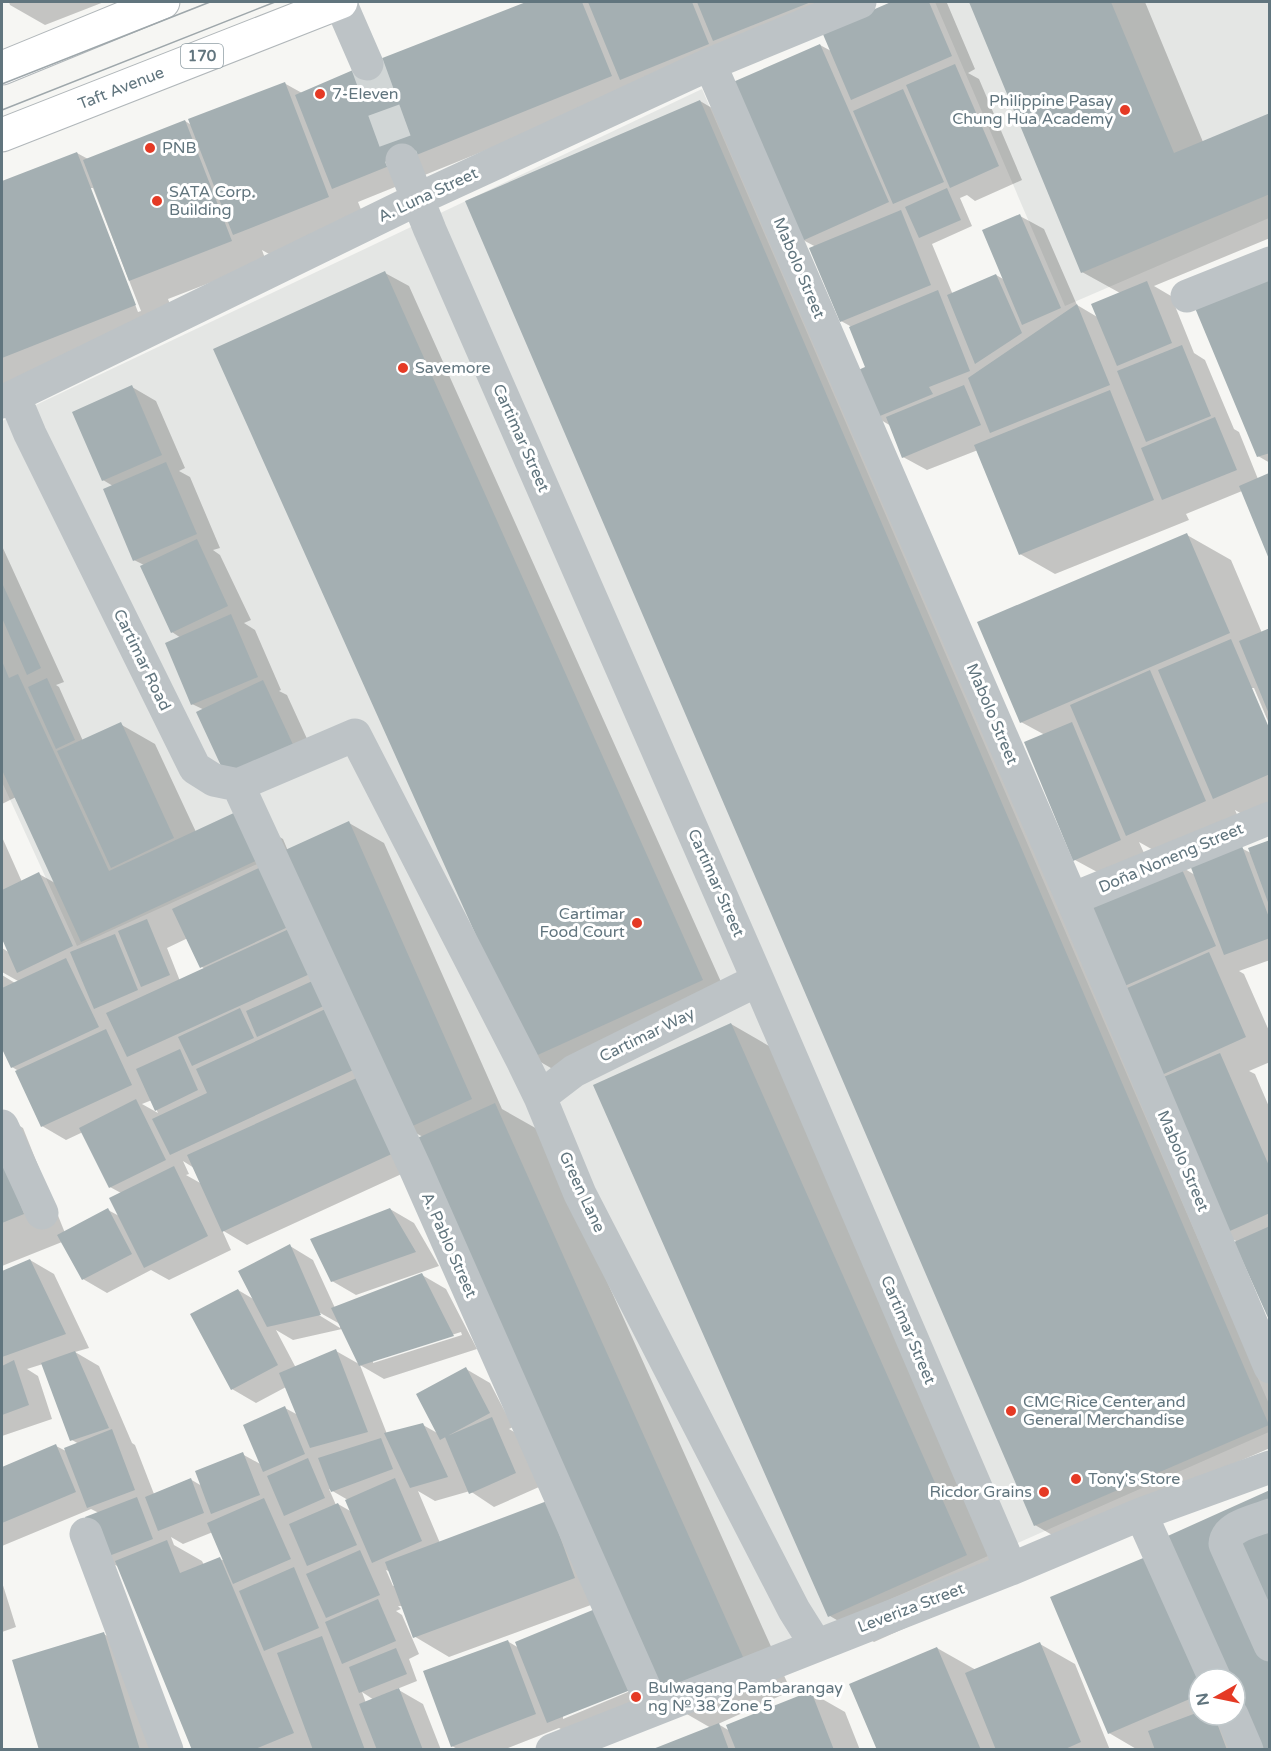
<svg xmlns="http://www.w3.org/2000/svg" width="1271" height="1751" viewBox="0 0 1271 1751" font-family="'Varela Round',sans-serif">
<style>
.built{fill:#e4e6e4}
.shadow{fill:#0003;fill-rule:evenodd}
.building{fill:#a4afb2}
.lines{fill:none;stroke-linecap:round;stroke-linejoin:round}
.minor-tunnel{stroke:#d1d6d6;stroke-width:33;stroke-dasharray:33 16;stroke-linecap:butt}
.major-casing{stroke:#b1b7ba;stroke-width:35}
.minor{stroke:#bdc3c6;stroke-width:33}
.major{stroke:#fff;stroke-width:33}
.tram{stroke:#9ea7ab;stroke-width:1.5}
.poi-dot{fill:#e53a25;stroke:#fff;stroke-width:2}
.labels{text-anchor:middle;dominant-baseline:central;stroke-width:6;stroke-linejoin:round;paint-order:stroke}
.shield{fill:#fff;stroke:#909ea5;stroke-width:1.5}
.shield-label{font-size:15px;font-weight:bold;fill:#61757e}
.street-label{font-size:16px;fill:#61757e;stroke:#fff}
.poi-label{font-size:16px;fill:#61757e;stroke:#fff;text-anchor:start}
</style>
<rect width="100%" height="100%" fill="#f6f6f3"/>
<path class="built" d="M935 2H1269V218L1065 306Z
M702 89 1269 1404V1432L664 1699 277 855 77 946 2 782V421Z"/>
<path class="shadow" d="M9 2H104L45 25 10 5Z
M530 2H853L851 21 895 2H944L947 3 975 69 968 73 979 79 1022 180 975 201 967 195 960 198 972 226 932 244 953 295 996 275 1005 280 1020 216 1044 229 1077 305 1099 318 1120 293 1082 272 971 2H1145L1203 142 1270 114V238L1154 286 1171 296 1194 353 1205 360 1234 429 1239 432 1258 479 1270 474V555L1242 491 1186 514 1189 520 1055 574 1020 554 978 450 927 470 903 457 891 426 876 417 867 368 850 326 841 321 816 247 803 240 820 45 833 52 823 30 635 90 358 202 364 217 269 254 262 250 266 261 168 299 180 330 2 400V183L77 153 88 159 185 121 193 126 284 83 302 93 367 65ZM90 188H93L141 311 138 312Z
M700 101 724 115 1270 1387V1448L1059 1539 1035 1525Z
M385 273 409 286 726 993 556 1071 532 1057Z
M1270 279V463L1258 456Z
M132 387 156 401 185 468 179 471 190 477 220 548 213 550 220 555 251 620 244 623 255 630 281 690 279 691 287 695 319 765 192 704 181 638 172 632 142 566 144 565 134 560 113 486 103 480Z
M1187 535 1231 560 1262 633 1270 630V726L1254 688H1250L1270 734V830L1235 810 1240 821 1162 855 1139 842 1144 853 1099 873 1075 860 1045 735 1021 722Z
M2 546 64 682 56 685 59 687 83 741 120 724 155 744 196 832 238 813 283 839 288 851 349 823 384 843 502 1109 539 1130 791 1691 718 1724 730 1731 810 1692 845 1712 860 1750H657L711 1728 666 1702 423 1137 407 1128 419 1166 247 1245 222 1230 231 1250 169 1280 151 1270 107 1293 83 1279 62 1242 2 1266V1115L23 1128 65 1233 108 1210 121 1217V1193L110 1187 83 1132 66 1140 42 1126 17 1070 12 1067 2 1045V975L15 983 18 981 2 972V948L10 953 2 935V837L22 882 39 874 55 883 16 797 2 804ZM188 938 202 967 205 969 180 981 167 948ZM152 1100 158 1113 142 1104ZM183 1161 194 1168 202 1184 186 1175 189 1174Z
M1270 842V960L1239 971 1244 974 1270 1033V1062L1249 1071 1255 1074 1270 1109V1318L1236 1241 1222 1233 1121 987 1180 866 1195 875 1241 848 1251 853Z
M731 1024 776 1050 1010 1581 874 1642 830 1616Z
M390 1209 414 1223 439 1266 356 1295 332 1281Z
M290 1246 313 1260 335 1308 422 1275 446 1289 477 1349 384 1379 360 1365 387 1434 423 1425 439 1434 466 1369 490 1383 513 1427 509 1429 516 1433 539 1487 494 1507 470 1491 435 1501 418 1491 440 1543 547 1503 610 1598 449 1657 412 1635H414L404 1606H398L401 1609 396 1611 402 1615 419 1654 409 1659 417 1681 397 1689 423 1704 441 1750H194L119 1567 102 1558 99 1513 91 1509 2 1546V1469L56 1446 68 1452 79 1444 72 1440 43 1364 27 1369 38 1376 52 1419 2 1436V1272L30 1260 54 1274 89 1348 75 1352 99 1366 132 1443 135 1445 154 1494 190 1479 202 1486 242 1454 262 1465 285 1408 298 1415 286 1387 256 1403 232 1389 238 1290 255 1300ZM315 1310 340 1324V1328L314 1312ZM342 1329 359 1364 336 1351 296 1368 276 1330 293 1340ZM461 1332 462 1335 373 1363V1360ZM329 1489 348 1500 352 1512 338 1504 336 1505ZM213 1532 225 1561 220 1559 204 1565 202 1561 174 1545 171 1537 183 1544ZM386 1570 391 1572 395 1585 393 1586ZM362 1692 374 1700 366 1703Z
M2 1582 16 1627 2 1632Z
M1052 1598 1235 1679H1199V1715H1234L1245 1750H1157L1156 1748 1138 1750 1109 1733Z
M599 1609 623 1622 656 1702 573 1736 559 1728 503 1750H459L452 1746 425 1672 507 1641 519 1648 517 1643ZM639 1684 640 1687 563 1719V1715Z
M104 1634 128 1648 159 1750H40Z
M1040 1644 1075 1664 1110 1750H878L937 1648 976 1670Z"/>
<path class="building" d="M526 2H582L612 76 332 189 295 95 367 64Z
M588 2H692L709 44 620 80Z
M697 2H811L713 41Z
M891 2H929L952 56 851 100 822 32Z
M969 2H1111L1174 153 1270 113V194L1081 273Z
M820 44 889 202 802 241 733 82Z
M955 64 999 166 950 188 906 85Z
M285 82 329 197 233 235 188 119Z
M903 89 944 182 893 204 853 111Z
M700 100 1269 1425 1034 1526 465 201Z
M185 120 232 241 129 281 83 160Z
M77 152 136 305 2 358V181Z
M947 188 961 220 919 238 905 207Z
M901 210 931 285 840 322 809 248Z
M1020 214 1061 308 1022 325 982 230Z
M385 271 703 980 531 1058 213 349Z
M996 274 1022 333 975 364 947 295Z
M1270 277V453L1257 457 1195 308Z
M1147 281 1172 343 1117 366 1091 304Z
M938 290 970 371 929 387 933 394 875 418 856 371 865 367 849 327Z
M1077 304 1110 385 990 433 968 378Z
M1182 345 1211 416 1146 442 1117 371Z
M132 385 162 455 102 481 72 412Z
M964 385 981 425 902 458 886 417Z
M1110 390 1154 500 1019 555 974 445Z
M1215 417 1237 470 1162 500 1141 448Z
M166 462 197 534 133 561 103 489Z
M1269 473V559L1239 486Z
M1187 533 1230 633 1020 723 977 622Z
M197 539 228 606 171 633 140 566Z
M2 583 41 668 27 675 2 618Z
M231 614 258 677 191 705 165 643Z
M1270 628V714H1269L1239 641Z
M1231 639 1270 730V774L1213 799 1158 670Z
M2 661 9 678 18 674 109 871 238 811 260 859 81 942 2 770Z
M1150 670 1206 801 1126 836 1070 705Z
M47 678 75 740 56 749 28 687Z
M263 680 296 751 229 783 196 712Z
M121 722 174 838 111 868 57 751Z
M1072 722 1121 840 1073 861 1024 742Z
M349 821 472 1099 406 1129 283 851Z
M1270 840V905H1269L1248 848Z
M1242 846 1270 920V938L1224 955 1190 865Z
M1180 865 1216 946 1120 988 1084 907Z
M261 867 288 927 200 968 172 909Z
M39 872 73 946 17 973 2 939V890Z
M147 919 170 975 141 987 118 931Z
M291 928 312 973 127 1057 106 1013Z
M115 934 138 990 94 1009 70 952Z
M1209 952 1246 1037 1155 1078 1118 992Z
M66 958 99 1027 11 1068 2 1049V988Z
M319 978 330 1003 257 1037 246 1011Z
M334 1005 362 1066 170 1155 152 1119 207 1093 196 1069Z
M240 1008 254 1038 192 1066 178 1037Z
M731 1023 967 1555 828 1617 593 1085Z
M106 1029 132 1085 41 1127 15 1071Z
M180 1049 198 1090 155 1111 136 1069Z
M1220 1053 1270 1168V1213L1221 1235 1154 1081Z
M361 1076 396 1152 222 1232 187 1155Z
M136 1099 166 1160 109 1188 79 1128Z
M495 1103 747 1666 665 1703 413 1140Z
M2 1157 24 1214 2 1223Z
M174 1166 208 1236 144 1268 109 1198Z
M108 1208 132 1254 82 1280 57 1235Z
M390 1208 416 1252 331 1282 310 1239Z
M1270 1226V1322L1234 1242Z
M290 1244 321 1315 267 1327 238 1271Z
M30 1259 66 1334 2 1357V1271Z
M422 1273 454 1336 359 1366 331 1308Z
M238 1289 278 1365 231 1390 190 1314Z
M336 1349 368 1432 310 1448 279 1373Z
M75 1351 109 1428 70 1441 41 1363Z
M14 1360 29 1405 2 1415V1366Z
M466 1367 490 1413 440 1440 416 1394Z
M285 1406 305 1454 263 1472 243 1425Z
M492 1417 516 1473 469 1494 445 1437Z
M423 1423 448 1477 410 1488 384 1433Z
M112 1429 135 1490 87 1508 64 1448Z
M381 1438 393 1469 331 1492 318 1458Z
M56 1444 76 1492 2 1523V1467Z
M243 1452 260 1495 211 1514 195 1471Z
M308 1458 325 1498 284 1516 267 1476Z
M191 1478 204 1513 158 1531 145 1497Z
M395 1478 422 1541 372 1563 345 1500Z
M1270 1490V1750H1255L1235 1706V1679H1223L1161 1539Z
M137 1497 153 1539 101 1559 85 1517Z
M264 1498 291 1559 233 1584 207 1523Z
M547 1501 575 1578 413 1638 385 1562Z
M338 1503 357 1545 307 1566 289 1524Z
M167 1540 180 1573 220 1557 294 1733 253 1750H192L115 1561Z
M360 1550 380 1595 326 1618 306 1574Z
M1148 1556 1199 1678V1695L1108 1734 1050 1597Z
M294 1567 319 1628 264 1651 239 1591Z
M378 1599 396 1641 342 1664 325 1622Z
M600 1607 633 1689 547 1723 515 1642Z
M104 1632 140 1750H39L12 1660Z
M322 1636 365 1750H313L277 1653Z
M508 1640 536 1714 451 1747 423 1671Z
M1040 1642 1081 1742 1063 1750H996L965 1673Z
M937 1647 981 1750H877L849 1684Z
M396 1648 407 1674 359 1693 349 1667Z
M399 1688 423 1750H377L359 1704Z
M811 1691 834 1750H736L726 1725Z
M1199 1712V1715H1214L1227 1750H1155L1148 1731Z
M719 1723 729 1750H653V1749Z"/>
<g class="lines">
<path class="minor-tunnel" d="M367 64 402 160"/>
<g class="major-casing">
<g id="major">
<path d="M2 68 163 2"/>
<path id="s1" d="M2 135 341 2"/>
</g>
</g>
<path class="minor" d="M340 2 367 64
M710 64 1072 899 1270 1367
M402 160 430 230 758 980 1011 1569
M1187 296 1270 263
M14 396 30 434 195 768 214 780 238 785 355 735 522 1060 540 1097 580 1194 794 1610 816 1645
M2 402 418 199 710 64 860 2
M238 785 415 1168 654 1709
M1072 899 1270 818
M540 1097 574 1071 758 980
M2 1126 42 1213
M1141 1514 1215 1679
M1270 1515C1255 1521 1226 1526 1225 1544L1270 1645
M86 1534 167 1750
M1232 1715 1247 1750
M552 1750 1011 1569 1141 1514 1270 1467"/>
<use href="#major" class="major"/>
<path class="tram" d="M2 84 210 2
M2 110 275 2"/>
</g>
<g class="poi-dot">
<circle cx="320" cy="94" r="6"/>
<circle cx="1125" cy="110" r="6"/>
<circle cx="150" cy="148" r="6"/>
<circle cx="157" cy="201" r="6"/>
<circle cx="403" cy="368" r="6"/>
<circle cx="637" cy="923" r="6"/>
<circle cx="1011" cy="1411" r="6"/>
<circle cx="1076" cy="1479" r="6"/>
<circle cx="1044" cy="1492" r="6"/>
<circle cx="636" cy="1697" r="6"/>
</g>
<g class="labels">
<rect class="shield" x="181" y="44" width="42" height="24" rx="4.5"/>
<g class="shield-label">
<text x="202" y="56">170</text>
</g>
<g class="street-label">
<text stroke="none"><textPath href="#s1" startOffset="128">Taft Avenue</textPath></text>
<text transform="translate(428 195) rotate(-25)">A. Luna Street</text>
<text transform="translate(799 268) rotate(67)">Mabolo Street</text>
<text transform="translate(521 438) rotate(66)">Cartimar Street</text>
<text transform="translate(142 660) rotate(64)">Cartimar Road</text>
<text transform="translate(992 714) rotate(67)">Mabolo Street</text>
<text transform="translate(1171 858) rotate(-23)">Doña Noneng Street</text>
<text transform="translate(716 883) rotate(66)">Cartimar Street</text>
<text transform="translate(647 1035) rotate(-26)">Cartimar Way</text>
<text transform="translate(1183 1161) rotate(67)">Mabolo Street</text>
<text transform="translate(582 1192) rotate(65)">Green Lane</text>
<text transform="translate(449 1245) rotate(66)">A. Pablo Street</text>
<text transform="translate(908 1330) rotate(67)">Cartimar Street</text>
<text transform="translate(911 1608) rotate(-21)">Leveriza Street</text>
</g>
<g class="poi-label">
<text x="332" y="94">7-Eleven</text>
<text x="1113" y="101" text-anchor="end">Philippine Pasay<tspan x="1113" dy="18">Chung Hua Academy</tspan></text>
<text x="162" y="148">PNB</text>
<text x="169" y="192">SATA Corp.<tspan x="169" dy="18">Building</tspan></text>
<text x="415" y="368">Savemore</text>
<text x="625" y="914" text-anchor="end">Cartimar<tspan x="625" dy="18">Food Court</tspan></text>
<text x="1023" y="1402">CMC Rice Center and<tspan x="1023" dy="18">General Merchandise</tspan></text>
<text x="1088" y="1479">Tony's Store</text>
<text x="1032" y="1492" text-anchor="end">Ricdor Grains</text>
<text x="648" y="1688">Bulwagang Pambarangay<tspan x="648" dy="18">ng № 38 Zone 5</tspan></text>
</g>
</g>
<rect width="1271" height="1751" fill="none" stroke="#61757e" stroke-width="6"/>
<g transform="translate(1217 1697) rotate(261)"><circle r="28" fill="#ffffff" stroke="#c0c8cb" stroke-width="1.5"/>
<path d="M0-4.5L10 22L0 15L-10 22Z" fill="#e53a25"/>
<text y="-9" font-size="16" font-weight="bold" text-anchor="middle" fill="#61757e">N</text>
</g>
</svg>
